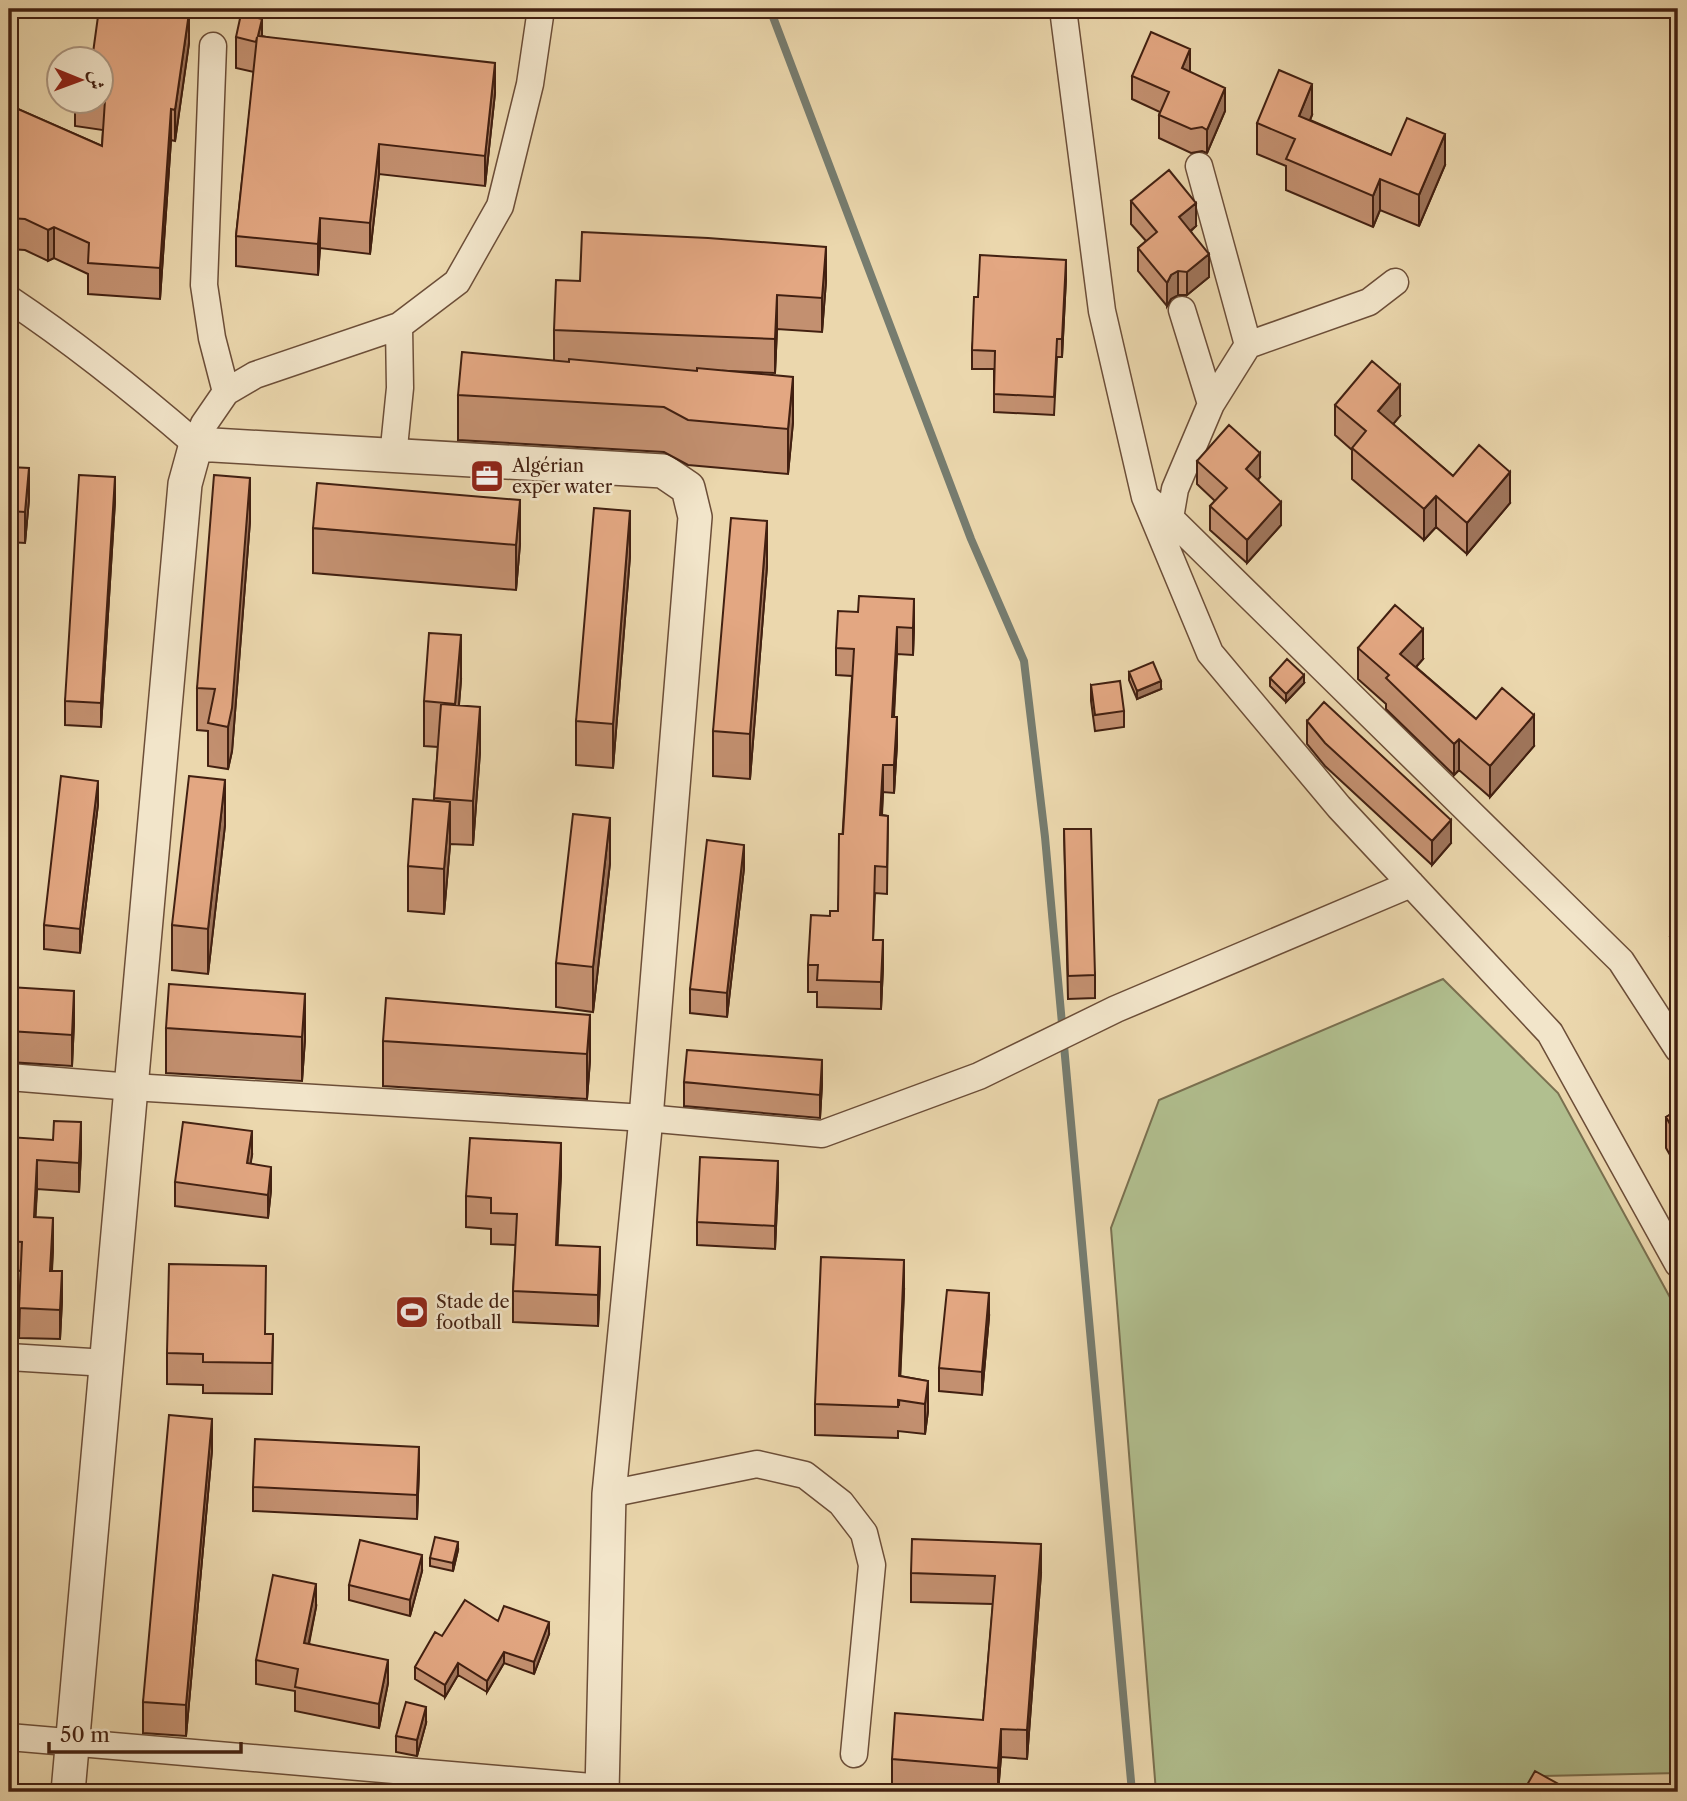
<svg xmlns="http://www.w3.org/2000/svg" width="1687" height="1801" viewBox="0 0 1687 1801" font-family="'Libre Caslon Text',Amiri,serif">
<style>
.green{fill:#b1bf8f;stroke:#7a7050;stroke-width:2}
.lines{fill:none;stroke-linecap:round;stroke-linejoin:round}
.stream{stroke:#767c6f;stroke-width:8}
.minor-casing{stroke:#6c4e38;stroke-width:29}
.tertiary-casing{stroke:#6c4e38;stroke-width:36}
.minor{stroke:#f2e5ca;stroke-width:26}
.tertiary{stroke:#f2e5ca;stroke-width:33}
.wall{fill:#c39070;stroke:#422011;stroke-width:2}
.shaded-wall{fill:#9f755b;stroke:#422011;stroke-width:2}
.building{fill:#e3a782;stroke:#422011;stroke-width:2}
.labels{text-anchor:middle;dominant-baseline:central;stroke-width:5;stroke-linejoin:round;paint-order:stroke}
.poi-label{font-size:18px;fill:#422011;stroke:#f2e5ca;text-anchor:start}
</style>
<rect width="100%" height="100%" fill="#ebd7ad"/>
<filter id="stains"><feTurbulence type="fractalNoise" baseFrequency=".00286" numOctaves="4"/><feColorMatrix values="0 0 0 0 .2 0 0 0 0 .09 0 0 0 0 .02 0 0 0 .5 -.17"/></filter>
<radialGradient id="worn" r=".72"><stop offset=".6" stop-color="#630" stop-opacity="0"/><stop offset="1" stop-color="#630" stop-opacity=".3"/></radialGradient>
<path class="green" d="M1443 979 1558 1093 1678 1312V1773L1543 1776 1544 1792H1156L1111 1228 1159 1100Z"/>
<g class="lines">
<path class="stream" d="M770 9 971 539 1024 661 1045 837 1132 1792"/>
<g class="minor-casing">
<path id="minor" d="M1063 9 1102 311 1145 497 1210 653 1339 807 1550 1033 1678 1264
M213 46 204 285 212 338 226 392
M1199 166 1248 345
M9 299C75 343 136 392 196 444L204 424 226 392 255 375 399 326 457 282 500 206 530 84 541 9
M1182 310 1211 404
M393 457 400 388 399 326
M1149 500 1170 518 1621 961 1678 1049
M1170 518 1175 489 1211 404 1248 345 1369 302 1395 282
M9 1077 132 1087 646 1118 822 1134 979 1076 1116 1009 1411 884
M9 1357 107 1363
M609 1494 757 1464 805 1475 841 1503 864 1533 872 1565 854 1754
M9 1737 603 1788"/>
</g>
<g class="tertiary-casing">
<path id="tertiary" d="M68 1792 185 484 196 444 663 471 688 488 695 517 646 1118 609 1494 602 1792"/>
</g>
<use href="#minor" class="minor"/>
<use href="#tertiary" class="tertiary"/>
</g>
<path class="wall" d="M170 9 189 43 175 141 171 140 160 299 88 294V274L54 258 48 261 25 250 9 249V105L102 146 103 130 75 126V102H102V60Z
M262 36 495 93 485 186 379 174 370 254 320 248 318 275 236 266V236L254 72 236 68V37Z
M1190 72 1225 111 1207 153 1202 151 1191 153 1159 138V115L1160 112 1132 99V76Z
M1312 115 1310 120 1391 155 1445 165 1419 226 1380 210 1373 227 1286 190V166L1257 154V123Z
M1131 201 1196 226 1191 231 1209 277 1187 295H1178L1171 299 1167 306 1138 271V248L1146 241 1131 224Z
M1066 278 1062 357H1057L1054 415 994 412V369H972V350L978 297Z
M580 281H826L822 332 777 329 775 373 725 371 793 422 788 474 688 465 664 452 458 440V395L554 361V330Z
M1335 405 1400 416 1393 424 1453 476 1510 503 1467 554 1436 527 1424 540 1352 479V450L1335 435Z
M1197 461 1260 477 1258 480 1281 525 1247 563 1210 530V506L1215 501 1197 484Z
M9 467 29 499 25 543 9 542Z
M115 501 101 727 65 725V701Z
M250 521 232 751 228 769 208 766V731L197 730V688Z
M313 528 520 544 516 590 313 573Z
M630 556 613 768 576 765V721Z
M767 566 750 779 713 776V731Z
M858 612 914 627 913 655 897 654 894 717 897 744 894 793 883 792 882 815 888 816 887 894 875 893 873 940 883 967 881 1009 817 1007V992H808V965L830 916 838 911 852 676 836 675V648Z
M1358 648 1423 659 1416 667 1476 719 1534 746 1490 797 1459 770 1454 775 1386 709V704L1358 679Z
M1129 672 1161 689 1137 699 1129 680Z
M1270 678 1304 683 1286 702 1270 686Z
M461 680 459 705 480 752 473 845 450 844 444 914 408 911V866L434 800 438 747 424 746V701Z
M1091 685 1124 711V727L1095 731 1091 701Z
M1307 721 1451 843 1432 865 1325 766 1307 744Z
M98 804 80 953 44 949V925Z
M225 825 208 974 172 970V925Z
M1064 829 1095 975V998L1068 999Z
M610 863 593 1012 556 1007V963Z
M744 868 727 1017 690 1013V989Z
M1678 933V1020L1673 1013V982L1676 980 1670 968V937Z
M9 987 74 1022 72 1066 9 1062Z
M305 994V1039L302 1081 166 1073V1028Z
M590 1015V1060L587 1099 383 1086V1041Z
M684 1082 822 1084 820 1118 684 1106Z
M1678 1110V1169L1666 1148V1117Z
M9 1137 81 1152 79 1192 37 1189 35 1218 53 1248 52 1271 62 1300 60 1339 19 1338 21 1271 9 1270Z
M252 1155 250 1164 271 1190 268 1218 175 1206V1182Z
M561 1174 557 1245 600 1278 598 1326 513 1322V1291L516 1245 491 1244V1229L466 1227V1196Z
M778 1184 775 1249 697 1245V1222Z
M904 1291 900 1376 928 1381V1411L925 1434 898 1431V1438L815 1435V1404Z
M989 1317 982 1395 939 1391V1368Z
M265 1334H273L272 1394 203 1393V1385L167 1384V1353Z
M212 1450 186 1736 143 1733V1702Z
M419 1470 417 1519 253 1511V1487Z
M458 1550 453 1571 430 1566V1558Z
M422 1571 410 1616 349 1600V1585Z
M911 1573H1041L1027 1759 1001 1757 998 1792H947L892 1788V1759L983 1720 993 1604 911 1602Z
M316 1607 309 1644 388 1683 379 1728 295 1711V1691L256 1684V1660Z
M498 1621 549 1634 534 1674 504 1663 487 1692 458 1675 445 1697 415 1679V1667L442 1636Z
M426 1723 417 1756 396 1752V1736Z"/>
<path class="shaded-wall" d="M189 13V43L175 141V110Z
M262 19V49L258 36Z
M1190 49V73L1182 68Z
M495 63V93L485 186V156Z
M1312 84V115L1299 147V116Z
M1225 88V111L1207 153V130Z
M171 109V140L160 299V268Z
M1445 134V165L1419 226V195Z
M379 144V174L370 254V223Z
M1380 179V210L1373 227V196Z
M1196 203V226L1179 240V217Z
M320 218V248L318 275V244Z
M54 227V258L48 261V230Z
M826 247V281L822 332V298Z
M1209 254V277L1187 295V272Z
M1066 260V278L1062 357V339Z
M1178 271V295L1171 299 1167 306V283L1171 275Z
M777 295V329L775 373V339Z
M793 377V422L788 474V429Z
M1400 385V416L1378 442V411Z
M1260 453V477L1246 493V469Z
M29 468V499L25 543V512Z
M1510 472V503L1467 554V523Z
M115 477V501L101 727V703Z
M250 478V521L232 751 228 769V727Z
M1436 496V527L1424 540V509Z
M520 500V544L516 590V545Z
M1281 502V525L1247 563V540Z
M630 511V556L613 768V724Z
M767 521V566L750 779V734Z
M914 599V627L913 655V628Z
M897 627V654L892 744V717Z
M1423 629V659L1400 685V654Z
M461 635V680L455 749V704Z
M1304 675V683L1286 702V694Z
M1161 681V689L1137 699V691Z
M480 707V752L473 845V801Z
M1534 715V746L1490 797V766Z
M897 717V744L894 793V765Z
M1459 739V770L1454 775V744Z
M883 765V792L880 842V815Z
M225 780V825L208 974V929Z
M98 781V804L80 953V929Z
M450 802V846L444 914V869Z
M610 818V863L593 1012V967Z
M1451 820V843L1432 865V841Z
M744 845V868L727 1017V993Z
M883 940V967L881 1009V982Z
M74 991V1022L72 1066V1035Z
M305 994V1039L302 1081V1037Z
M590 1015V1060L587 1099V1054Z
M822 1060V1084L820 1118V1095Z
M81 1122V1152L79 1192V1163Z
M252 1131V1155L247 1187V1163Z
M561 1143V1174L556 1276V1245Z
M37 1160V1189L34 1247V1217Z
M778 1161V1184L775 1249V1226Z
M271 1167V1190L268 1218V1195Z
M53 1218V1248L50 1300V1271Z
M600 1247V1278L598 1326V1295Z
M904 1260V1291L899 1406V1376Z
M62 1271V1300L60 1339V1310Z
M989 1293V1317L982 1395V1372Z
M928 1381V1411L925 1434V1404Z
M212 1419V1450L186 1736V1705Z
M419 1447V1470L417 1519V1495Z
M458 1542V1550L453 1571V1563Z
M1041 1544V1573L1027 1759V1730Z
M422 1555V1571L410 1616V1600Z
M316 1584V1607L304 1666V1643Z
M549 1622V1634L534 1674V1662Z
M504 1652V1663L487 1692V1681Z
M388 1660V1683L379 1728V1704Z
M458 1663V1675L445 1697V1685Z
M426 1707V1723L417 1756V1740Z
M1001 1729V1757L998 1792V1768Z"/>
<path class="building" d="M99 9H168L189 13 175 110 171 109 160 268 88 263 89 243 54 227 48 230 25 219 9 218V105L102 146 105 100 102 99V60H92Z
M241 14 262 19 258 36 495 63 485 156 379 144 370 223 320 218 318 244 236 236 257 37 256 42 236 37Z
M1151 32 1190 49 1182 68 1225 88 1207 130 1202 127 1191 129 1159 115 1169 92 1132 76Z
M1279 70 1312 84 1299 116 1391 155 1407 118 1445 134 1419 195 1380 179 1373 196 1286 159 1295 139 1257 123Z
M1169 170 1196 203 1179 217 1209 254 1187 272 1178 271 1171 275 1167 283 1138 248 1157 232 1131 201Z
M582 232 708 238 826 247 822 298 777 295 775 339 554 330 556 280 580 281Z
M980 255 1066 260 1062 339H1057L1054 397 994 394 995 351 972 350 974 297H978Z
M462 352 569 362V359L697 371V368L793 377 788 429 688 420 664 407 458 395Z
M1372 361 1400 385 1378 411 1453 476 1479 445 1510 472 1467 523 1436 496 1424 509 1352 448 1366 431 1335 405Z
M1229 425 1260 453 1246 469 1281 502 1247 540 1210 506 1227 488 1197 461Z
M9 467 29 468 25 512 9 511Z
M79 475 115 477 101 703 65 701Z
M214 475 250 478 232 708 228 727 208 723 215 689 197 688Z
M317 483 520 500 516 545 313 528Z
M594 508 630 511 613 724 576 721Z
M731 518 767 521 750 734 713 731Z
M859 596 914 599 913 628 897 627 892 717H897L894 765H883L880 815 888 816 887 867 875 866 873 940H883L881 982 817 980 818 965H808L811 915 830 916V911H838L839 834H843L854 649 836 648 838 611 858 612Z
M1395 605 1423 629 1400 654 1476 719 1502 688 1534 715 1490 766 1459 739 1454 744 1386 678 1389 675 1358 648Z
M429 633 461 635 455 704 424 701Z
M1287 659 1304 675 1286 694 1270 678Z
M1153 662 1161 681 1137 691 1129 672Z
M1120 681 1124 711 1095 715 1091 685Z
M1324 702 1451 820 1432 841 1325 743 1307 721Z
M441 704 480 707 473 801 434 798Z
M61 776 98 781 80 929 44 925Z
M189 776 225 780 208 929 172 925Z
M413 799 450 802 444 869 408 866Z
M573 814 610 818 593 967 556 963Z
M1064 829H1091L1095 975 1068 976Z
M707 840 744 845 727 993 690 989Z
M1678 933V954L1670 937Z
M1678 979V990L1673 982Z
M169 984 305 994 302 1037 166 1028Z
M9 987 74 991 72 1035 9 1031Z
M386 998 590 1015 587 1054 383 1041Z
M687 1050 822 1060 820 1095 684 1082Z
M1678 1110V1138L1666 1117Z
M54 1121 81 1122 79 1163 37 1160 34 1217 53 1218 50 1271H62L60 1310 19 1308 22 1242 9 1241V1137L53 1140Z
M183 1122 252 1131 247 1163 271 1167 268 1195 175 1182Z
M470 1138 561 1143 556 1245 600 1247 598 1295 513 1291 517 1214 491 1213V1198L466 1196Z
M700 1157 778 1161 775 1226 697 1222Z
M821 1257 904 1260 899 1376 928 1381 925 1404 898 1400V1407L815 1404Z
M169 1264 266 1266 265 1334H273L272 1363 203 1362V1354L167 1353Z
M947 1290 989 1293 982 1372 939 1368Z
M169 1415 212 1419 186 1705 143 1702Z
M255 1439 419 1447 417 1495 253 1487Z
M435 1537 458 1542 453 1563 430 1558Z
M912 1539 1041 1544 1027 1730 1001 1729 998 1768 892 1759 895 1713 983 1720 995 1576 911 1573Z
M360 1540 422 1555 410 1600 349 1585Z
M273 1575 316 1584 304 1643 388 1660 379 1704 295 1687 298 1669 256 1660Z
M465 1600 498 1621 504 1606 549 1622 534 1662 504 1652 487 1681 458 1663 445 1685 415 1667 435 1632 442 1636Z
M406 1702 426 1707 417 1740 396 1736Z
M1535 1771 1562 1786 1559 1792H1523Z
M623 1788 677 1792H622Z"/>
<defs>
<g id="office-square" transform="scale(1.75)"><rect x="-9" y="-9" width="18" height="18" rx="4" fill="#8f2418" stroke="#f2e5ca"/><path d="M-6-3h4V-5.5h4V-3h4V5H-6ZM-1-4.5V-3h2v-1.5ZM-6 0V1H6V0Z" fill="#fff"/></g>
<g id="stadium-square" transform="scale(1.75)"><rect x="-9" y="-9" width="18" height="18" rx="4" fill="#8f2418" stroke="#f2e5ca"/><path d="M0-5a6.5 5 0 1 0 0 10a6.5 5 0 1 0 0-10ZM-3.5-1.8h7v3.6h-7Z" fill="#fff"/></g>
</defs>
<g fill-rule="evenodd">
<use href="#office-square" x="487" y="476"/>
<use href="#stadium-square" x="412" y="1312"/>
</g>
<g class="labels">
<g class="poi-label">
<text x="512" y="466">Algérian<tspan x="512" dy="21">exper water</tspan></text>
<text x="436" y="1302">Stade de<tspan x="436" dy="21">football</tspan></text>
</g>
</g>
<rect width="1687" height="1801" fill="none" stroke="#ebd7ad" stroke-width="35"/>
<rect x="10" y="10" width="1666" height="1780" fill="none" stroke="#422011" stroke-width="3.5"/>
<rect x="18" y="18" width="1652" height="1766" fill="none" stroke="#422011" stroke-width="2"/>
<g transform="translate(80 80) rotate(91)"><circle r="33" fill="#f2e5ca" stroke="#ac9680" stroke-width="2"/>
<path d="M0-5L12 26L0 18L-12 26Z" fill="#8f2418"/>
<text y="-10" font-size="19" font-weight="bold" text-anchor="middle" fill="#422011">ش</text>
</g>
<path d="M49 1742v10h192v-10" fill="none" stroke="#422011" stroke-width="3.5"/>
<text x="60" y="1742" font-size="21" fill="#422011" stroke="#f2e5ca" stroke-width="5" paint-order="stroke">50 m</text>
<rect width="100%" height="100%" filter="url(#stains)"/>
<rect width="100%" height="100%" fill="url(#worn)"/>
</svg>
